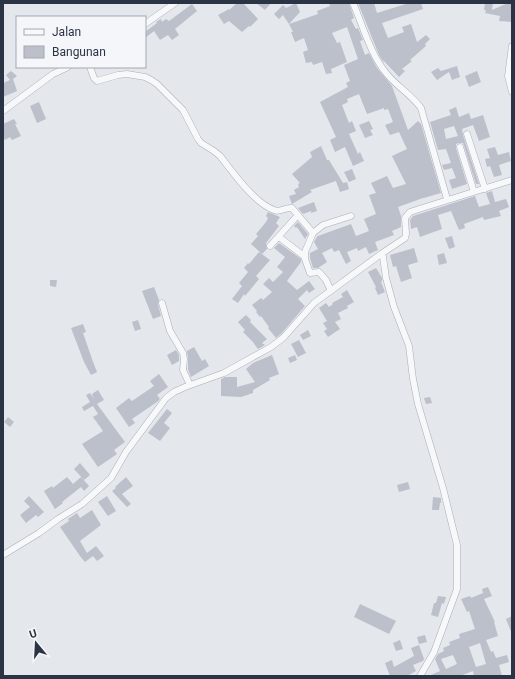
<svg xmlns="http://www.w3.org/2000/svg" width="515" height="679" viewBox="0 0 515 679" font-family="Roboto,sans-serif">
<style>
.building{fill:#bbc0ca;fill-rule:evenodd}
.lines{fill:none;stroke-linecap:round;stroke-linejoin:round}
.minor-casing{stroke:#a9aeb7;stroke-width:7}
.minor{stroke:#f7f8fa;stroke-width:6}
</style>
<rect width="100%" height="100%" fill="#e4e7ec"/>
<path class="building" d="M237 3H243L258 19 250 27 249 26 242 32 229 21 224 24 218 15 229 9V10Z
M256 3H271L265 10Z
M296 3 300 12 289 24 283 15 279 19 274 14 283 5 286 8Z
M329 3H349L354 18 351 20 356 29 358 28 363 40 360 41 365 55 369 53 377 68 392 86 408 130 418 121 421 124 441 193 424 198H423L398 207 401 216V227L392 231 394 235 375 242 378 250 369 254 366 247 358 251 357 248 347 252 351 261 346 264 339 250 334 252 332 248 322 253 327 262 318 268H313L310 258V253L318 249 314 242 318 235V236L351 224 356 236 369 231 364 219 376 214 369 195 376 193 371 183 387 176 393 188 406 184 392 156 407 149 399 132 390 135 385 125 393 122 388 109 384 110V108L367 114 359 94 347 99 348 102 342 105 349 123 352 121 356 131 349 134 358 154 360 152 364 161 353 166 345 147 335 152 330 140 336 137 320 102 348 87 346 83 350 81 344 65 358 59 347 27 332 33 337 43 340 42 347 62 331 69 332 73 326 74 322 62 313 65 312 62 306 63 303 52 308 50 304 38 295 42 291 32H293L289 24 318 14 317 11 330 6Z
M358 3H374L377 13 409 3H421L423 9 382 23 388 38 404 32 402 27 411 24 417 42 426 35 430 39 425 44 426 46 410 60 412 61 402 69 405 71 399 77 383 60 384 63 379 55Z
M485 3H493L492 10 508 3H512V22L499 21 500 16 485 13 486 10H484Z
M192 4 197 11 175 29 179 35 172 40 168 35 160 40 154 31 145 38V32L157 23 156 22 161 19 162 22 166 19 169 21Z
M457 66 460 77 452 80 449 72 437 80 431 72 438 68 441 71Z
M11 71 17 76 13 79 17 91 3 97V83L10 80 6 75Z
M477 71 481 82 469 87 465 76Z
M39 102 46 119 37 123 30 106Z
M456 107 459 117 469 113 471 119 483 115 490 137 479 141 473 125 462 129 463 135 479 184H476L464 146 463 143H459L456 144V148L467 184 452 189 449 180 456 178 452 168 444 170 442 165 451 163 446 149 438 150 430 122 451 115 449 110ZM454 126 458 136 446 139 444 129Z
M14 119 17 124H15L21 136 12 140 10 137 5 140 3 136V124Z
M369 121 373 129 370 130 373 135 365 138 359 125Z
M321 146 327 160H329L343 183 347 182 349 189 340 192 336 181 310 190 312 192 292 204 289 196 296 194 294 190 299 187 298 184 300 183 292 174 312 157 310 152Z
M495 147 498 155 509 152 511 161 499 165 502 175 494 177 490 166 487 167 485 159 490 158 487 149Z
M352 169 356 179 349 182 344 172Z
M492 191 495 202 506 199 509 207 499 211 501 216 484 220 483 217 464 224 465 228 459 230 451 211 438 215 442 229 420 237 417 227 411 229 410 220 413 216 475 196 479 207 490 204 486 193Z
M314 202 317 211 311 213V211L303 214 298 208Z
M268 212 280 217 276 223 279 226 266 243 267 249 262 254 251 244 258 236 256 234 266 222 268 218 266 216Z
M298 222 308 234 305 239 297 227 296 228 294 226Z
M452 236 455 247 449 249 445 238Z
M279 243 301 259V262L287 281 297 290 309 281 315 289 309 293 307 290 298 299 305 306 281 334 276 338 268 328 269 327 261 316 260 317 256 312 257 311 252 305 261 298 263 300 272 292 263 284 269 278 273 282 283 272 277 267 285 257 274 248Z
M414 248 418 262 408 265 412 278 401 282 396 266 393 267 390 255Z
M259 252 270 260 256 276 259 279 245 296 244 294 238 303 232 299 242 286 239 283 248 272 244 268 248 263 249 264Z
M444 253 447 263 439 265 437 255Z
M376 268 382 278V281L381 282 385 292 378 295 375 288 376 287 368 272Z
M50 280H57L56 287 50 286Z
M154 287 159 300 158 304 161 316 153 319 142 291Z
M347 290 354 302 347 306 348 308 338 313 341 319 335 322 340 329 328 337 324 331 327 329 323 323 327 321 319 308 326 303 329 307 333 304 332 303 343 297 341 294Z
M246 315 251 320 250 322 267 339 262 343 265 345 258 349 253 342 243 332 245 330 238 322Z
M138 320 141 329 135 331 132 322Z
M83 324 86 332 83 333 92 359 97 372 91 375 84 362 71 328Z
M308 330 311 336 303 340 300 335Z
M299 340 306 353 298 357 291 344Z
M194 347 202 361 205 359 209 366 191 377 188 369V359L187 351Z
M176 350 179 355V361L172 365 167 355Z
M272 355 279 374 264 380 269 378 270 380 253 390V393L241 397 221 396V379L225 377H237V387L255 382 246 369 253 363Z
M295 355 297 360 290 363 288 358Z
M159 374 168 387 157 395 160 399 157 402 132 419 135 423 129 427 116 408 129 398 132 401 154 386 150 381Z
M98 390 104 400 97 404 125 442 114 450 117 454 98 467 82 444 103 431 93 417 98 414 93 406 84 411 82 407 90 402 86 395 90 393 94 399 92 394Z
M430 397 432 403 426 404 424 398Z
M167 409 172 413 164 423 170 428 160 441 148 433Z
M8 417 14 422 10 427 4 422Z
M80 463 90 475 84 480 74 469Z
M67 477 73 484 81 477 89 486 84 491 81 487 62 502 63 503 55 509 44 491 52 486 53 488Z
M126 477 133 486 122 494 131 504 127 507 112 491 116 488 115 487Z
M408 482 410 489 399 492 397 485Z
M29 496 44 512 38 517 36 515 26 523 20 515 30 507 24 501Z
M107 496 116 511 108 516 98 502Z
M433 497 441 498V503H440L439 510H432Z
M92 510 101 525 80 541 87 553 96 546 104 556 97 561 93 556 85 562 80 556 60 527 69 521 68 519 77 513 80 518Z
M488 587 492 596 484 599 495 622H494L498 636 486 640 491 652 493 651 496 658 507 655 509 662 499 665 502 676H474L473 671 460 676H429L440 671 435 659 438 654 444 651 443 648 450 645 449 642 460 638 459 634 475 629 469 611 467 612 461 599 470 596 471 598 483 593 482 589ZM480 643 486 664 476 667 469 647ZM453 655 457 664 446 669 441 659Z
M438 596 446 597 444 604 442 603 438 617 431 615 434 603H436Z
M360 604 396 621 389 634 354 617Z
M512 616V634L506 619Z
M425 635 427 642 419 644 417 637Z
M400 640 403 649 396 651 393 643Z
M419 645 424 659 423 661 413 665 416 671 407 676H390L385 663 392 660 394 667 414 656 411 648Z"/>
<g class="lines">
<g class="minor-casing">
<path id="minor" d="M353 3C363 26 370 53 386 73 396 86 411 94 421 108L447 199
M145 24 175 3
M512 46 508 76 512 92
M90 67 94 78 97 81 118 75 127 74 145 77 151 80 157 84 183 110 198 139 201 143 214 151 220 156C233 172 254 203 274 210 280 213 285 207 292 208L313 233
M3 111 53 74 68 67
M467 134 485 189
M460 147 474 192
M279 237 305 257
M270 246 298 215
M381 254 405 238 406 234 405 218 410 212 419 209 512 180
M331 291 326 280 319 272 310 273 305 259V252L313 233 323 225 351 216
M162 303 170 331 183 353 184 359 183 370 190 385
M3 555 39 533 58 519 82 504 111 478 126 452 166 398 174 392 185 387 224 373 271 347 283 338 314 303 381 254 383 257 386 278 394 307 409 346 413 379 418 404 443 488 457 545V589L434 652 420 676"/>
</g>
<use href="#minor" class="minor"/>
</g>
<rect width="515" height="679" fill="none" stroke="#2b3445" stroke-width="8"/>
<rect x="16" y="16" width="130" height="52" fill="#f4f6f9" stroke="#a4a8b1"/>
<rect x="24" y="29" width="20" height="6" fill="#f7f8fa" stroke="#a4a8b1"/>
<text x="52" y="36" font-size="12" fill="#2b3445">Jalan</text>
<rect x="24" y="46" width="20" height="12" fill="#bbc0ca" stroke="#a4a8b1"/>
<text x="52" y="56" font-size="12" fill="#2b3445">Bangunan</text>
<g transform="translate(36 643) rotate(342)" stroke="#f4f6f9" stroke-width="3" paint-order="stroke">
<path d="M0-3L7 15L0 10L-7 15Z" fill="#2b3445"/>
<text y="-6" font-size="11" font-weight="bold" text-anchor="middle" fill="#2b3445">U</text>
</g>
</svg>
